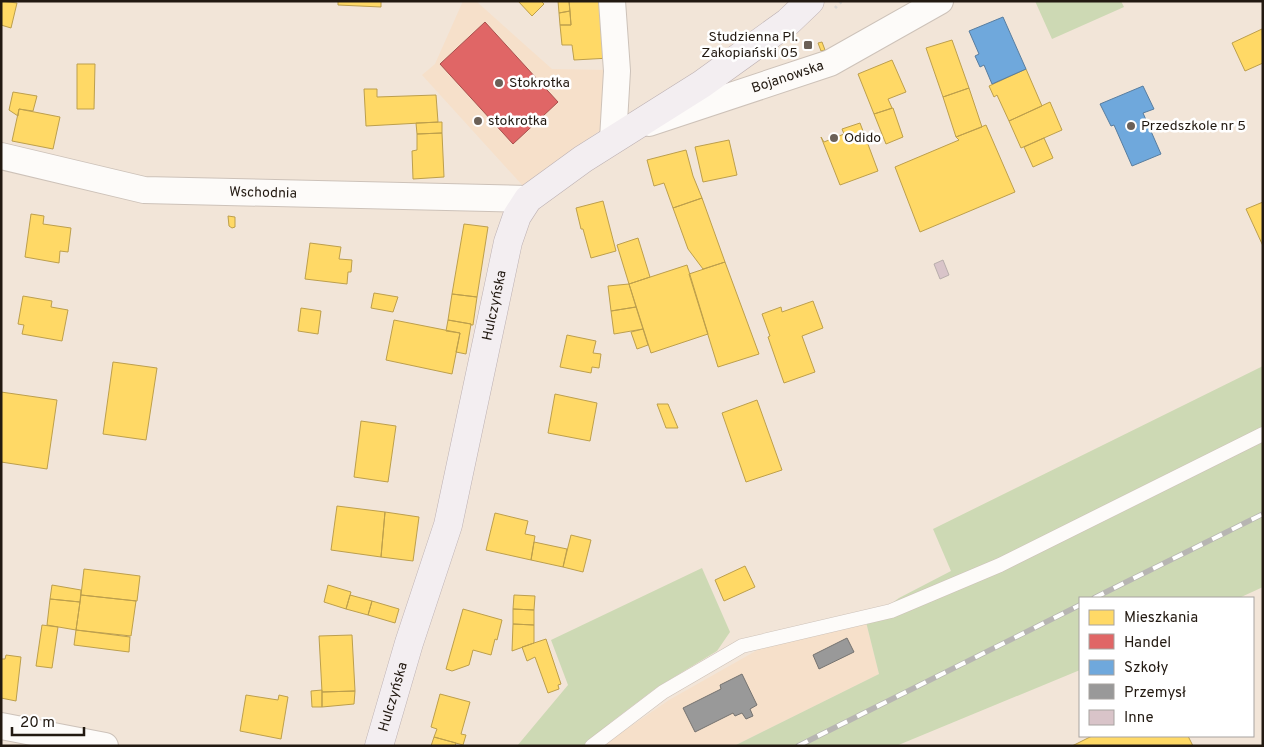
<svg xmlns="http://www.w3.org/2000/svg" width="1264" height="747" viewBox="0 0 1264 747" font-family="Overpass,sans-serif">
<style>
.built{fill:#f6e0ca}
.green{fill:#cdd9b4}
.homes{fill:#ffd966;stroke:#bd9f4c}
.shops{fill:#e06666;stroke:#a74f4c}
.schools{fill:#6fa8dc;stroke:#587d9f}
.industry{fill:#999;stroke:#757370}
.building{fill:#d9c4c9;stroke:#b9aeac}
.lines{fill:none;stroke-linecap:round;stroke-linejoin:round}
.service-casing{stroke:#cdc2b9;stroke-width:15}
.minor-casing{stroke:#cdc2b9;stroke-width:28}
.primary-casing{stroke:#bcb0b2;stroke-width:29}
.path{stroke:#dad7d3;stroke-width:3;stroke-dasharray:2.5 4;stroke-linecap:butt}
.service{stroke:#fdfbf9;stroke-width:14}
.minor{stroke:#fdfbf9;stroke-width:26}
.primary{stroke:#f3eef1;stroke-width:28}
.rail-casing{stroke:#b7b5b2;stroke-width:5.5}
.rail{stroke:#fff;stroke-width:4;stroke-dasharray:11;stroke-linecap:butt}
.poi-dot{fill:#6b6057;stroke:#fff;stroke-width:2}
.labels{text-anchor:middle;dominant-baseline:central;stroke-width:5;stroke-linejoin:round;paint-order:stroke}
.poi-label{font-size:14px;fill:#221911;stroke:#fff;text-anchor:start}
.street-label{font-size:14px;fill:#221911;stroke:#fff}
</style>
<rect width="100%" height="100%" fill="#f2e5d8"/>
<path class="built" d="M463 1H476L552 69 610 70V123L523 186 422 75 435 64Z
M866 622 879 674 734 746H602L669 700 761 648Z"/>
<path class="green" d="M1035 1H1121L1124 7 1052 39Z
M1263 366V587L1239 598H1080V670L896 746H734L879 674 866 622 899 598 951 571 933 529Z
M702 568 730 632 717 651 656 688 610 723 618 734 602 746H517L568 685 551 640Z"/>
<path class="homes" d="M1 1 17 3 11 28 1 25Z
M338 1H381V7L338 5Z
M518 1H541L544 4 532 16Z
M558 1H569L570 11 559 13Z
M569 1H604L610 58 574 60 572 45H562L560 25H571Z
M570 11 571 25H560L559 13Z
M1262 29 1263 63 1245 71 1232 43Z
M952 40 969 88 943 97 926 48Z
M822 42 825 50 821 51 818 43Z
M892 60 906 92 888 99 892 108 874 114 858 74Z
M77 64H95L94 109H77Z
M1026 69 1042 106 1009 121 997 95 994 97 989 86Z
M969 88 982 127 956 137 943 97Z
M364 89H377V97L436 95 438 122 366 126Z
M13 92 37 96 33 111 19 109 18 116 9 110Z
M1050 102 1062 130 1021 148 1009 121Z
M893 108 903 137 886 144 874 114Z
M19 109 60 117 53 149 12 141Z
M442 122V133L417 134 416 123Z
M860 123 878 171 840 185 821 137 824 142 844 134 842 129Z
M986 125 1015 192 920 232 895 167 959 140 956 137Z
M442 133 444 177 413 179 412 151 417 150V134Z
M1044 138 1053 158 1033 167 1024 147Z
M729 140 737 175 703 182 695 147Z
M686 150 693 176 702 198 673 208 664 183 654 186 647 160Z
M702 198 725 262 703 269 688 249 673 208Z
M603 201 616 251 591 258 583 229H581L576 208Z
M1263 202V246L1246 209Z
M31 214 44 216 43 224 71 228 68 252 60 251 59 263 25 257Z
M228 216 235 217V227L232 228 229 226Z
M464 224 488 227 477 297 452 294Z
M638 238 650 277 629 284 617 245Z
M310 243 341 247 339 259 352 260 351 272H348L347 284 305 279Z
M725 262 759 354 718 367 689 274Z
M687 265 708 334 651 353 629 284Z
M629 284 636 307 611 311 608 286Z
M374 293 398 297 393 312 371 308Z
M452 294 477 297 473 325H471V324L448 320Z
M23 296 52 301 51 307 68 310 62 341 22 334 24 325 18 324Z
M813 301 823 328 802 336 815 372 784 383 768 337 770 336 762 314 781 307 782 312Z
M636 307 643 329 614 334 611 311Z
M301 308 321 311 318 334 298 331Z
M394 320 460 333 452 374 386 360Z
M448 320 471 324 466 354 456 352 460 333 446 331Z
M643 329 648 345 637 349 631 332Z
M567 335 596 341 593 353 601 354 599 368 592 367 591 373 560 367Z
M113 362 157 368 146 440 103 434Z
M1 392 57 400 47 469 1 462Z
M555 394 597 403 590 441 548 433Z
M757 400 782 470 746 482 722 413Z
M657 404H668L678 428H666Z
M361 421 396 426 388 482 354 477Z
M337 506 385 512 381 557 331 550Z
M385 512 419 517 413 561 381 557Z
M495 513 528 521 525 534 535 536 531 560 486 550Z
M571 535 591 540 583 572 563 567Z
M534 542 567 549 563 567 531 560Z
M745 566 755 587 724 601 715 580Z
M84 569 140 576 137 601 81 595Z
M52 585 81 590 80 602 50 599Z
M328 585 351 592 346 609 324 602Z
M81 595 136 601 131 636 76 630Z
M350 595 372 601 368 615 346 609Z
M514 595 535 596 534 610 513 609Z
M50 599 80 602 76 630 47 625Z
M372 601 399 609 395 623 368 615Z
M463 609 502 620 497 640 495 639 491 655 473 650 469 665 452 671 446 669Z
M513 609 534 610V625L513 624Z
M513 624 534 625V643L512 651Z
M42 625 58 627 52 668 36 666Z
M76 630 130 637 129 652 74 645Z
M352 635 355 691 322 692 319 636Z
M546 639 561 684 558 685 559 689 548 693 535 657 527 661 522 647Z
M6 655 21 657 16 701 1 698V659H5Z
M322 690V707H312L311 691Z
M355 691 354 704 322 707V692Z
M440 694 470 702 461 734 466 735 463 745 434 737 437 729 431 727Z
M246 695 278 700 279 695 288 697 281 739 240 731Z
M1092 736H1188L1193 746H1072Z
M434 737 456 743 455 746H431Z"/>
<path class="shops" d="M485 22 558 102 513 144 440 64Z"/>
<path class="schools" d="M1003 17 1026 69 992 84 984 65 980 67 975 56 979 54 969 31Z
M1143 86 1154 109 1143 113 1161 154 1132 166 1114 125 1111 126 1100 104Z"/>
<path class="industry" d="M847 638 854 652 819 669 813 655Z
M742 674 757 705 750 709 753 716 746 719 742 713 735 716 733 713 695 732 683 708 721 689 720 685Z"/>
<path class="building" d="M943 260 949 275 940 279 934 264Z"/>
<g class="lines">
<g class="service-casing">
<path id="service" d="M592 746 663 692 742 646 891 611 1000 565 1263 434"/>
</g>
<g class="minor-casing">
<g id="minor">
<path d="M612 1 617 71 613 139"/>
<path id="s1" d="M649 123 830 63 940 1"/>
<path id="s2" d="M1 156 144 190 528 199"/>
<path d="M1 726 105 746"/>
</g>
</g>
<g class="primary-casing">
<g id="primary">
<path id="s3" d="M379 746 409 643 448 525 508 242 517 216 528 199 583 159 702 84 788 22 810 1"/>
</g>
</g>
<path class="path" d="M835 8 842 1"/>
<use href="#service" class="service"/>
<use href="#minor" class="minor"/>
<use href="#primary" class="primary"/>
<g class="rail-casing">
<path id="rail" d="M1094 598 1263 514
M798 746 1080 605"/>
</g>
<use href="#rail" class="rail"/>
</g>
<g class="poi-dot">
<rect x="803" y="40" width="10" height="10" rx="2.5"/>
<circle cx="499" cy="83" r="5"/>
<circle cx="478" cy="121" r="5"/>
<circle cx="1131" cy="126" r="5"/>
<circle cx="834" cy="138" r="5"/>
</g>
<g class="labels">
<g class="poi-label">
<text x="798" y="37" text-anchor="end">Studzienna Pl.<tspan x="798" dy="16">Zakopiański 05</tspan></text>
<text x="509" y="83">Stokrotka</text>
<text x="488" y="121">stokrotka</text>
<text x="1141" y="126">Przedszkole nr 5</text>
<text x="844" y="138">Odido</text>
</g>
<g class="street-label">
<text stroke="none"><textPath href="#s1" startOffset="146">Bojanowska</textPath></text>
<text stroke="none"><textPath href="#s2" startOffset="266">Wschodnia</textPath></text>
<text stroke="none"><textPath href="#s3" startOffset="456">Hulczyńska</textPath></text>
<text stroke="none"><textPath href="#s3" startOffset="51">Hulczyńska</textPath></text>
</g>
</g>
<rect width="1264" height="747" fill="none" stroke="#221911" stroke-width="5"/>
<rect x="1079" y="597" width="175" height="140" fill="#ffffff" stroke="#a7a3a0"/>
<rect x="1089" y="610" width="25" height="15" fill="#ffd966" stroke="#a7a3a0"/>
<text x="1124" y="622" font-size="15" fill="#221911">Mieszkania</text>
<rect x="1089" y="634" width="25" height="15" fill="#e06666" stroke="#a7a3a0"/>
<text x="1124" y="647" font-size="15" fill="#221911">Handel</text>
<rect x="1089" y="660" width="25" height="15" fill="#6fa8dc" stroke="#a7a3a0"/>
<text x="1124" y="672" font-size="15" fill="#221911">Szkoły</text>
<rect x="1089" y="684" width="25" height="15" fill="#999999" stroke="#a7a3a0"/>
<text x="1124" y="697" font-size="15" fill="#221911">Przemysł</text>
<rect x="1089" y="710" width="25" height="15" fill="#d9c4c9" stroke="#a7a3a0"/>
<text x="1124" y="722" font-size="15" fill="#221911">Inne</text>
<path d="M12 727v8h72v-8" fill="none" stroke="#221911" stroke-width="2.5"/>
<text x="20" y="727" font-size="15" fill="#221911" stroke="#ffffff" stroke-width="4" paint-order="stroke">20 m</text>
</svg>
